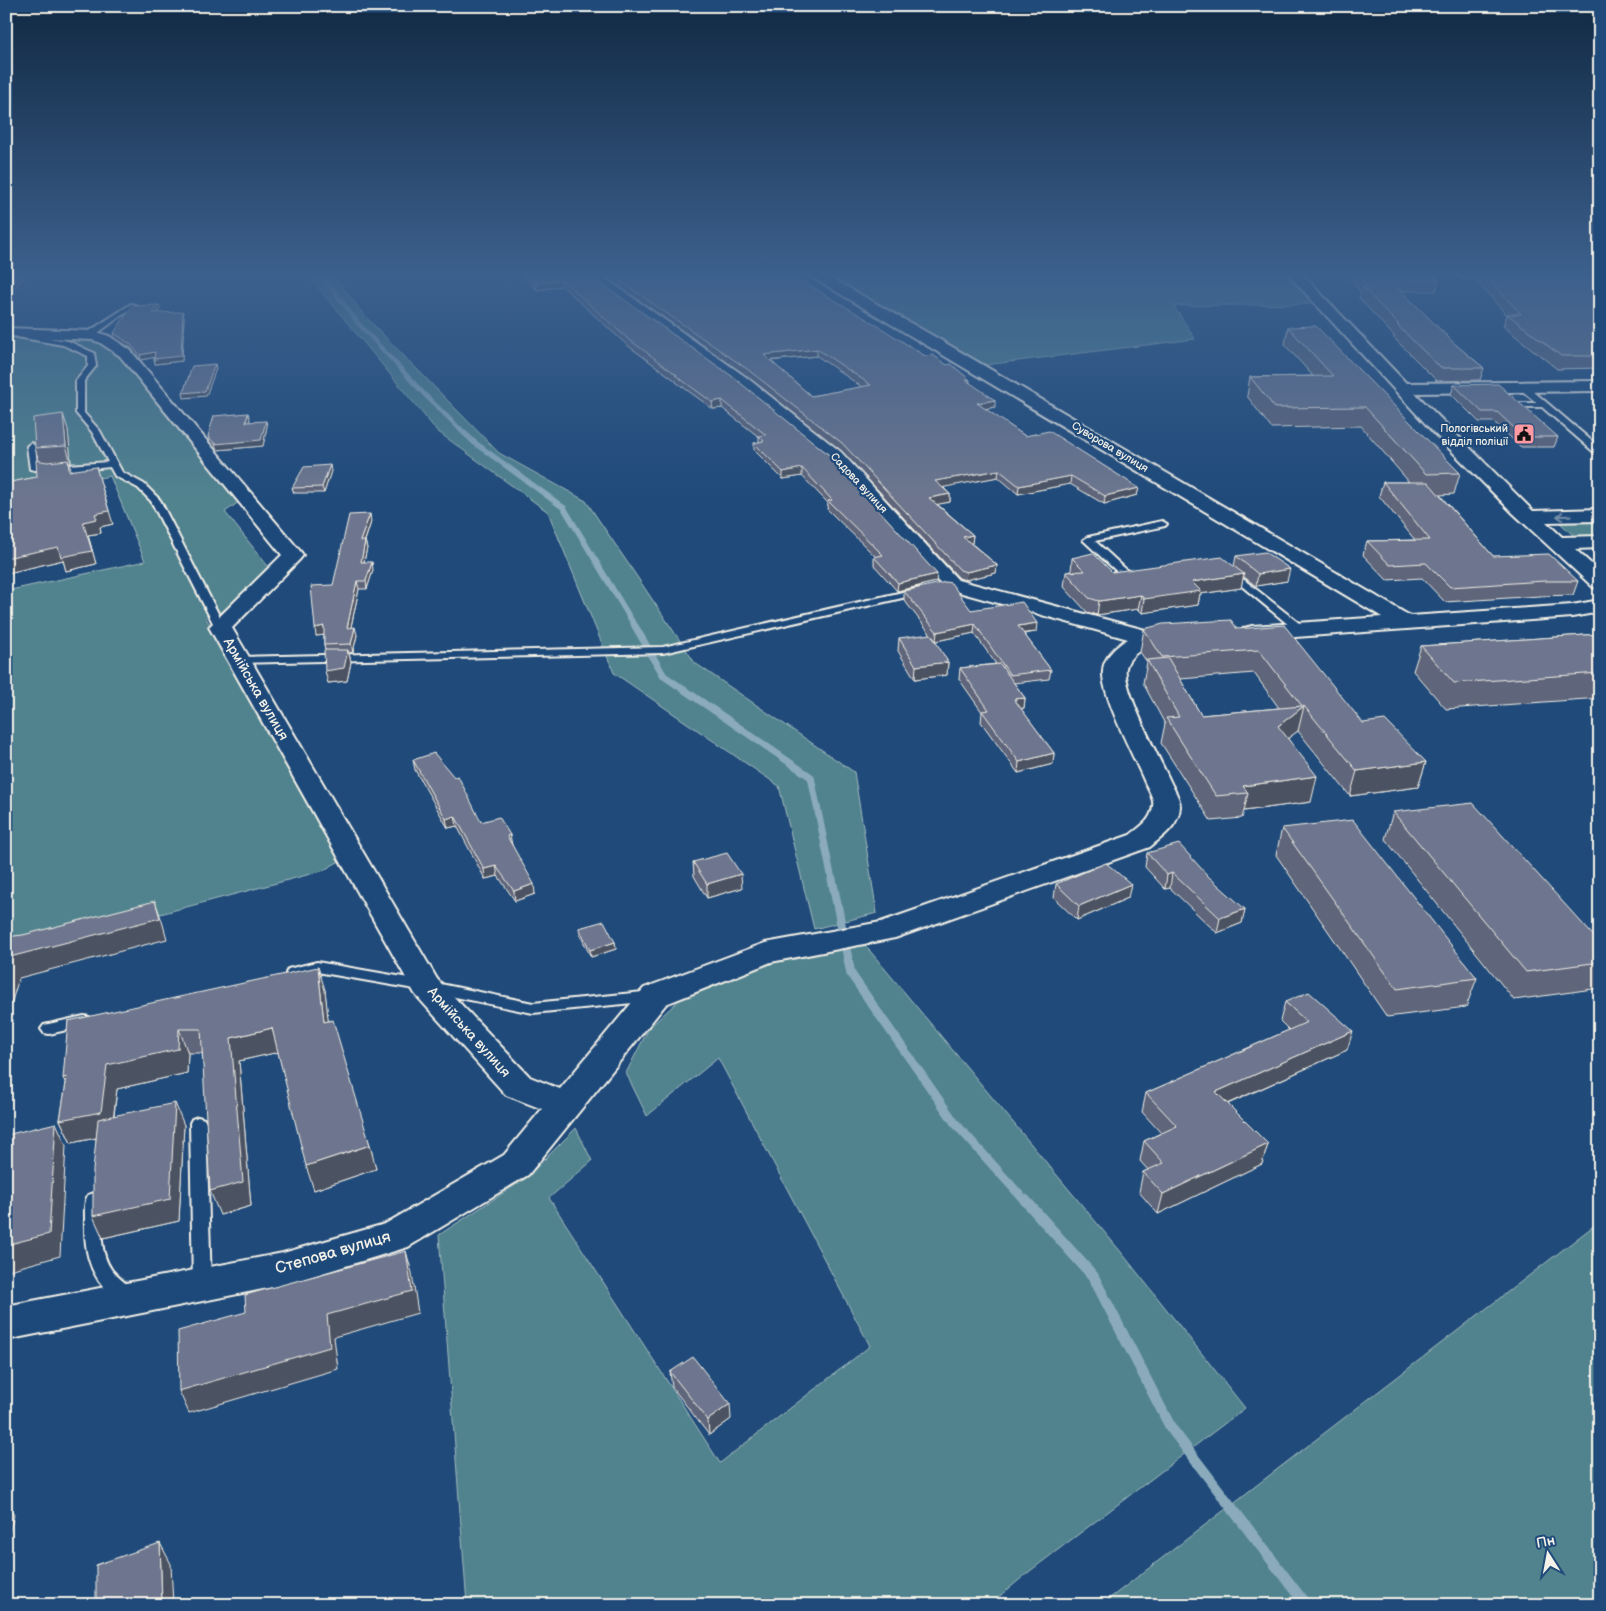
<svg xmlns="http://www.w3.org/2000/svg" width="1606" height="1611" viewBox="0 0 1606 1611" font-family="'Balsamiq Sans',sans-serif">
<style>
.green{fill:#51838f;stroke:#a2babc}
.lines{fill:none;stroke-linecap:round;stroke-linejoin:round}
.stream-far4{stroke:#8babbc;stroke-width:4.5}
.stream-far3{stroke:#8babbc;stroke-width:5.5}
.stream-far2{stroke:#8babbc;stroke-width:7}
.stream-far1{stroke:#8babbc;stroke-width:9}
.stream{stroke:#8babbc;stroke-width:11}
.service-casing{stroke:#f4f1e8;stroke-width:4}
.minor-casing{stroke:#f4f1e8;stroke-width:4}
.service{fill:#1f4a7a;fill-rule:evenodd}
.minor{fill:#1f4a7a;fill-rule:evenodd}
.wall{fill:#5e657a;stroke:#f4f1e8;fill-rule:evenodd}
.shaded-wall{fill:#4c5363;stroke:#f4f1e8}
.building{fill:#6d768e;stroke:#f4f1e8;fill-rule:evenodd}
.oneway{stroke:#748da6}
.labels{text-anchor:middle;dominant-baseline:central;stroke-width:4.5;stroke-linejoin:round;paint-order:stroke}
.far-poi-label{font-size:11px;fill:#f4f1e8;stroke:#1f4a7a;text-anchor:end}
.far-street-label{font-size:11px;fill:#f4f1e8;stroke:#1f4a7a}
.street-label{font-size:14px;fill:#f4f1e8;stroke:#1f4a7a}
.near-street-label{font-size:16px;fill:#f4f1e8;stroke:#1f4a7a}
</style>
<rect width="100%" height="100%" fill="#1f4a7a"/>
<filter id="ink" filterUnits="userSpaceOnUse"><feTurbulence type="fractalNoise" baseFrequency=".02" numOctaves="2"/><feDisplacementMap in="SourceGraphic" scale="10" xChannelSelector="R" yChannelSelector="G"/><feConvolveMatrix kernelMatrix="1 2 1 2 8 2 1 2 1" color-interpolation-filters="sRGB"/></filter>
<g filter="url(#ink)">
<path class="green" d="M307 274H333L364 315 499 453 586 501 695 663 854 772 877 913 814 929 779 786 614 673 548 512 437 431Z
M827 274H1284L1314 304 1174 306 1195 339 985 365Z
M6 334 83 337 105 344 130 364 243 499 225 512 271 570 227 609 206 618 345 858 322 871 6 955V591L145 561 110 476 6 496Z
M1600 520V537L1576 538 1558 521Z
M865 945 1121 1252 1245 1408 1030 1571 989 1605H467L439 1235 526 1178 576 1128 592 1161 549 1198 720 1463 870 1346 718 1058 647 1116 626 1073 649 1028 678 1001 791 956Z
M1600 1221V1605H1101Z"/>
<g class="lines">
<path class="stream-far4" d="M321 274 358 323 425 395 461 430"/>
<path class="stream-far3" d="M460 429 475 443 564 508 636 628"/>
<path class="stream-far2" d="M635 626 664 676 811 777 832 880"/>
<path class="stream-far1" d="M832 879 851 974 955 1123 1026 1202"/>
<path class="stream" d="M1025 1200 1093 1276 1171 1428 1306 1605"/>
<g class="service-casing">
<path id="service" d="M131 304 136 305 91 338H85V334Z
M17 333 68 341 94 353 96 366 84 381V413L100 431 122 472 144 484 160 500 225 627 224 629 220 630 215 627 151 501 138 488 115 476 110 467 51 473 30 469 27 446 31 443 35 446 37 465 42 467 108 462 92 432 76 413V381L88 366V356L63 345 17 337Z
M1520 385H1526L1600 448V453H1595L1542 407H1512L1511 405 1515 403H1537L1520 389Z
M1162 521 1167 524 1165 526 1095 541 1132 575H1138V579L1126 580 1083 540 1088 537Z
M1229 568 1304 627 1305 629 1304 631H1296L1226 573V569Z
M920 588 925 591 924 593 663 653 239 663 234 660 239 657 663 647Z
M317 962 426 981 533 1003 653 991 658 992 660 996 658 1000 653 1001 533 1013 426 991 317 972 293 978 288 977 286 973 288 969Z
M84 1016 89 1017 91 1021 89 1025 49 1034 44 1033 41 1029 44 1025Z
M198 1117 204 1119 206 1123 211 1285 208 1290 202 1293 196 1290 193 1285 190 1123 192 1119Z
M94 1193 100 1195 102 1200C102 1222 98 1250 111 1269 118 1279 130 1284 135 1295L132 1301C123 1304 119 1300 112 1295 88 1275 84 1247 85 1218 85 1210 84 1202 88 1195Z"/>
</g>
<g class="minor-casing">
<path id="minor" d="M583 274H599L746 377 841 452 958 580 1149 631 1184 633 1187 638 1184 643C1172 646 1157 641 1147 647 1138 651 1128 658 1126 668 1122 689 1160 759 1170 781 1173 788 1180 798 1180 806 1179 826 1164 835 1150 847L895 938 771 962 666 1004 528 1175 408 1247 283 1285 6 1340V1306L283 1253 385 1224 504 1155 542 1109 506 1095 415 994 209 627 282 555 120 356 99 342 92 340 6 336V328L93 331 109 336 130 350 300 551 303 555 300 559 232 628 437 979 530 1077 560 1089 644 988 765 943 881 922 1130 835C1141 826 1151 821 1153 806 1155 798 1146 786 1143 778 1133 755 1101 694 1103 671 1103 658 1117 645 1128 639L944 588 829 460 734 383Z
M807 274H824L942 341 1410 616 1572 605 1600 600V612L1572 617 1252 640 1244 638 1241 633 1244 628 1252 626 1382 617Z
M1288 274H1302L1406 383 1600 381V391L1415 393 1533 511 1600 509V521L1546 522 1562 537 1600 536V548L1575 549 1600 572V589L1593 587 1513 513 1434 433Z
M1456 274H1517L1519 276 1512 280 1463 278Z"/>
</g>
<use href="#service" class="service"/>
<use href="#minor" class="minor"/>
</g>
<path class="wall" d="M521 274H588L936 582 897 591 874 565V557H876L827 509 828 503 802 476 783 479 754 450V443L759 442V437L722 408 713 409 676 382V381L627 345 562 286 537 290Z
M602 274H790L925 356 947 365 970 380V383L995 407 985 409 1025 436 1139 488 1137 495 1104 504 1070 484 1018 494 998 477 943 487 950 494V502L937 504 973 535 972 543H971L997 565 996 573 965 580 959 578 842 451 747 376ZM817 356 862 387 811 396 771 361Z
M1346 274H1434L1439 280 1436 291H1401L1455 344 1484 368 1480 380 1437 381 1394 338V336L1359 298 1361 293Z
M1477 274H1600V368L1557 369 1503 326 1507 315 1475 280Z
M160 309 157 313 184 317 182 361 155 364 154 357 141 360 131 348 115 338 114 333Z
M1288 327 1460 473 1454 494 1440 495 1493 556 1578 581 1573 595 1540 596 1445 602 1422 578 1387 580 1363 555 1367 541 1415 540 1379 496 1383 482H1409L1361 426 1271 428 1247 396 1250 377 1313 376 1285 345Z
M1454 385 1558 437 1554 447H1521L1494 422H1479L1451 394Z
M63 414 68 430 71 463H69L71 471 113 524 100 527 101 533 88 535 96 564 66 571 63 560 8 573 6 567V483L37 477 39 461 35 448Z
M250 419 249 422 267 426 263 446 217 450 210 442 208 436Z
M331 471 324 493H294L292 488Z
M371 522 365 541 367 548 364 562 373 570 367 589H359L351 627 357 635 353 652 349 653 351 662 347 681 328 683 325 650 324 645V635L316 636 333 585Z
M1236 556 1287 581 1256 586 1243 576 1241 588 1200 594 1198 605 1142 613 1138 609 1097 615 1087 612 1064 587 1066 572H1071L1072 558 1112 572 1234 567Z
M904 591 971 610 1036 632 1024 634 1051 670 1049 679 1014 683 1025 698 1024 708 1021 709 1054 753 1053 764 1018 773 981 722 982 712 959 679 960 668 996 664 974 633 936 641 904 600Z
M1144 629H1237L1363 723 1426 762 1418 787 1350 796 1298 731 1288 738 1311 802 1244 811 1242 818 1211 821 1161 743 1165 724 1143 683 1147 662 1140 652ZM1254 673 1279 708 1201 715 1180 679Z
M1600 634V698L1446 709 1413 671 1421 646Z
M899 638 948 662 947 675 915 679 898 651Z
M413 760 481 822 511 843 535 894 515 901 498 876 485 879 457 826 448 828 415 770Z
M1393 812 1600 943V988L1514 1000 1385 839Z
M1282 828 1477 978 1466 1007 1387 1017 1276 855Z
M1147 853 1245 909 1242 923 1217 933 1170 888 1165 889 1145 867Z
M693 862 742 888 707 898 694 876Z
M1056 884 1128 898 1077 920 1054 898Z
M579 928 615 942 616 949 591 957 580 935Z
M325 990 328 1021 370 1145 376 1169 314 1190 278 1052 239 1061 251 1206 220 1215 202 1053H188L187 1073 117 1089 114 1116 184 1125 179 1221 103 1238 96 1138 71 1143 60 1120 66 1084 68 1021Z
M1285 1002 1347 1050 1228 1104 1268 1144 1262 1164 1158 1214 1139 1192 1143 1172 1148 1170 1140 1161 1144 1141 1161 1133 1142 1112 1146 1093 1289 1030 1280 1021Z
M670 1372 731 1419 709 1435 672 1387Z"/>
<path class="shaded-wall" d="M21 274H28L6 297V290Z
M562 280V286L537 290 536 283Z
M159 305 160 309 154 318 153 313Z
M183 312 184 317 182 361 155 364 154 359Z
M817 349V356L764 361V355Z
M155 352 156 357 141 360 140 355Z
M215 364 216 369 206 396 184 398 183 393Z
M722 400V408L713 409 712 402Z
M995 400V407L977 410V403Z
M248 413 250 419 247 427 246 422Z
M63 414 68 430 71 463 66 446Z
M266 421 267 426 263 446 217 450 215 444Z
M68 460 72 473 69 471Z
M330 465 331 471 324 493 322 487Z
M96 467 113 524 100 527 101 533 88 535 96 564 66 571 63 560 8 573 6 567V558L83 522 95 514Z
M802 468V476L783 479V472Z
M999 470 998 477 935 489V481Z
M1071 476 1070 484 1018 494 1019 486Z
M1139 488 1137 495 1104 504 1105 496Z
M950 494V502L929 506V498Z
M370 514 371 522 362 549 360 541Z
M973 535 972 543 963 545V537Z
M365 541 367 548 362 570 361 562Z
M372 562 373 570 367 589 366 581Z
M997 565 996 573 965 580 966 572Z
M1290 569 1287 581 1256 586 1258 574Z
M937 574 936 582 897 591 898 583Z
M1244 574 1241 588 1200 594 1198 605 1142 613 1144 599 1192 582Z
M357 581 359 589 349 636 347 628Z
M1141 595 1138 609 1097 615 1099 601Z
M1037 623 1036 632 1017 634 1018 626Z
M975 624 974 633 936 641 937 632Z
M324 626 325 635 316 636 315 628Z
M355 627 357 635 353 652 351 644Z
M348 650 351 662 347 681 328 683 325 671Z
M948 662 947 675 915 679 916 666Z
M1025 698 1024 708 1013 710 1014 699Z
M1304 706 1298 731 1272 750 1278 726Z
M1054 753 1053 764 1018 773 1019 762Z
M1426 762 1418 787 1350 796 1357 771Z
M1317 776 1311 802 1244 811 1248 793 1243 786Z
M455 816 457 826 448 828 446 819Z
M510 835 512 845 507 836Z
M496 866 498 876 485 879 484 869Z
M1172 873 1170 888 1165 889 1167 875Z
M741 874 742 888 707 898V884Z
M534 884 535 894 515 901 514 891Z
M1131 884 1128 898 1077 920 1079 906Z
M155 901 162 921 167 939 19 978 6 1021V968L10 957Z
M1245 909 1242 923 1217 933 1220 918Z
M615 942 616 949 591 957 590 950Z
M318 967 325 990 331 1046 324 1022Z
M272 1028 279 1052 239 1061 251 1206 220 1215 210 1191 231 1038Z
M179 1029 188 1053 187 1073 117 1089 111 1135 71 1143 60 1120 107 1065Z
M1353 1031 1347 1050 1211 1111 1216 1092Z
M67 1077 74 1101 63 1078Z
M175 1103 184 1125 179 1221 103 1238 93 1216Z
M56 1123 66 1145 60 1256 6 1271V1245Z
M1268 1144 1262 1164 1158 1214 1163 1194Z
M370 1145 376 1169 314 1190 306 1166Z
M406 1251 412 1273 418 1313 334 1337 338 1369 189 1413 179 1391 327 1315Z
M730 1404 731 1419 709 1435 708 1420Z
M6 1503 14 1515 6 1546Z
M160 1543 171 1564 173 1605H162Z"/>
<path class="building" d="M6 274H21L6 290Z
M526 274H588L733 377 828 454 937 574 898 583 874 557 883 555 828 501 832 500 802 468 783 472 754 443 764 441 759 436 766 435 722 400 712 402 675 375H677L627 338 562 280 536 283Z
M610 274H790L875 324 925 356 933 355 947 365 951 364 970 380H966L995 400 977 403 1025 436 1049 431 1139 488 1105 496 1071 476 1019 486 999 470 935 481 950 494 929 498 973 535 963 537 997 565 966 572 960 570 842 443 747 369ZM817 349 871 385 811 396 764 355Z
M1357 274H1434L1439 280 1389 279 1455 344 1484 368H1441L1397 325H1399L1362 287H1368Z
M1483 274H1600V356H1561L1507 314H1521Z
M159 305 153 313 183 312 181 356 154 359 155 352 140 355 130 344 114 333 132 306Z
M1316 326 1460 473 1426 474 1365 407 1275 408 1250 377 1333 376 1288 327Z
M215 364 205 391 183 393 192 366Z
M1498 384 1558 437H1524L1497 412H1482L1454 385Z
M248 413 246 422 266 421 261 440 215 444 208 436 214 416Z
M63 414 66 446 35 448 33 418Z
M36 460 47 462 68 460 69 471 96 467 109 511 95 514 97 519 83 522 92 551 61 557 58 547 6 558V483L37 477Z
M330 465 322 487 292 488 304 467Z
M1383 482H1428L1493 556 1549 554 1578 581H1545L1450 587 1426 563 1390 565 1367 541 1430 540Z
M370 514 360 541H365L361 562H372L366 581H357L347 628 355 627 351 644 324 645V626L315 628 311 586 333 585 349 515Z
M1265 552 1290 569 1258 574 1236 556Z
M1093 553 1112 572 1222 557 1244 574 1192 582 1201 591 1144 599 1141 595 1099 601 1089 598 1066 572 1085 571 1072 558Z
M946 582 951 583 971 610 1022 602 1037 623 1018 626 1051 670 1010 675 975 624 937 632 904 591Z
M1231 620 1237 629 1284 625 1363 723 1385 720 1426 762 1357 771 1304 706 1278 726 1317 776 1243 786 1248 793 1216 796 1166 718 1179 717 1147 660 1168 658 1201 715 1302 706 1259 650 1162 657 1144 629 1163 624Z
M931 634 948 662 916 666 899 638Z
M1600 634V673L1454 683 1421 646Z
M324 650H348L344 668 325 671Z
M1000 664 1025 698 1014 699 1054 753 1019 762 982 711 989 710 960 668Z
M434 753 454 777 458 776 481 822 499 817 510 835 507 836 534 884 514 891 496 866 484 869 455 816 446 819 413 760Z
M1473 803 1600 943V962L1526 972 1393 812Z
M1353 820 1477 978 1397 989 1282 828Z
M1179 844 1209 877 1245 909 1220 918 1172 873 1167 875 1147 853Z
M727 853 741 874 707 884 693 862Z
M1106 863 1131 884 1079 906 1056 884Z
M155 901 160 918 10 957 6 968V937L23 935Z
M604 921 615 942 590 950 579 928Z
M318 967 324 1022 333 1020 370 1145 306 1166 272 1028 231 1038 243 1182 210 1191 201 1029H179L178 1049 107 1065 101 1112 60 1120 67 1077 63 1078 68 1021Z
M1309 992 1353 1031 1216 1092 1268 1144 1163 1194 1143 1172 1164 1163 1144 1141 1177 1126 1146 1093 1307 1022 1285 1002Z
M175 1103 170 1199 93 1216V1170L98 1119Z
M56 1123 49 1234 6 1245V1135Z
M406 1251 412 1291 327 1315 330 1347 179 1391 178 1331 246 1312 245 1295Z
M693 1357 730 1404 708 1420 670 1372Z
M160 1543 162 1605H96V1565Z"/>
<defs><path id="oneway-shaft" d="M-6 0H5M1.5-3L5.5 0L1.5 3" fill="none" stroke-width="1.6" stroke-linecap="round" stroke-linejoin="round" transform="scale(1.25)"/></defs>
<use class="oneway" href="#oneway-shaft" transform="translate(1564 516) rotate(179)"/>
</g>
<linearGradient id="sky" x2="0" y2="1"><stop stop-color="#112943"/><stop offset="0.55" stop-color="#3c608d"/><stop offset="1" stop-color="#3c608d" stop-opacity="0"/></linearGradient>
<rect width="1606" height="499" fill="url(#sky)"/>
<defs>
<g id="civic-square" transform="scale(1.125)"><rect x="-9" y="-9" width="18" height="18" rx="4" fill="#ff9aa2" stroke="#1f4a7a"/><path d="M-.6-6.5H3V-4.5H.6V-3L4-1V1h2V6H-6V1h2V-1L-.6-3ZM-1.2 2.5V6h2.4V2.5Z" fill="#111"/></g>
</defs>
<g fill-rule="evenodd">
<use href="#civic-square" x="1524" y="434"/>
</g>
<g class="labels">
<g class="far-poi-label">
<text x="1508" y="428">Пологівський<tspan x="1508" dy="13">відділ поліції</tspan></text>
</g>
<g class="far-street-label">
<text transform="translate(1110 447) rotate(31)">Суворова вулиця</text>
<text transform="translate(859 483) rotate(47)">Садова вулиця</text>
</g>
<g class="street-label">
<text transform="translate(256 689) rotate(60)">Армійська вулиця</text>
<text transform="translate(469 1032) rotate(48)">Армійська вулиця</text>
</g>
<g class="near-street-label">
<text transform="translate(333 1253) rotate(-16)">Степова вулиця</text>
</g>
</g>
<rect width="1606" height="1611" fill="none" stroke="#1f4a7a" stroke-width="25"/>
<rect x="12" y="12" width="1581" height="1586" fill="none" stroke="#f4f1e8" stroke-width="2" filter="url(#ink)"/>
<g transform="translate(1548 1554) rotate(349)" stroke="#1f4a7a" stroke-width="4" paint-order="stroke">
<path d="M0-4L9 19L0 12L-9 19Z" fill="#f4f1e8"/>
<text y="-8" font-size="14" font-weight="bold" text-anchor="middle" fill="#f4f1e8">Пн</text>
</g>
</svg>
